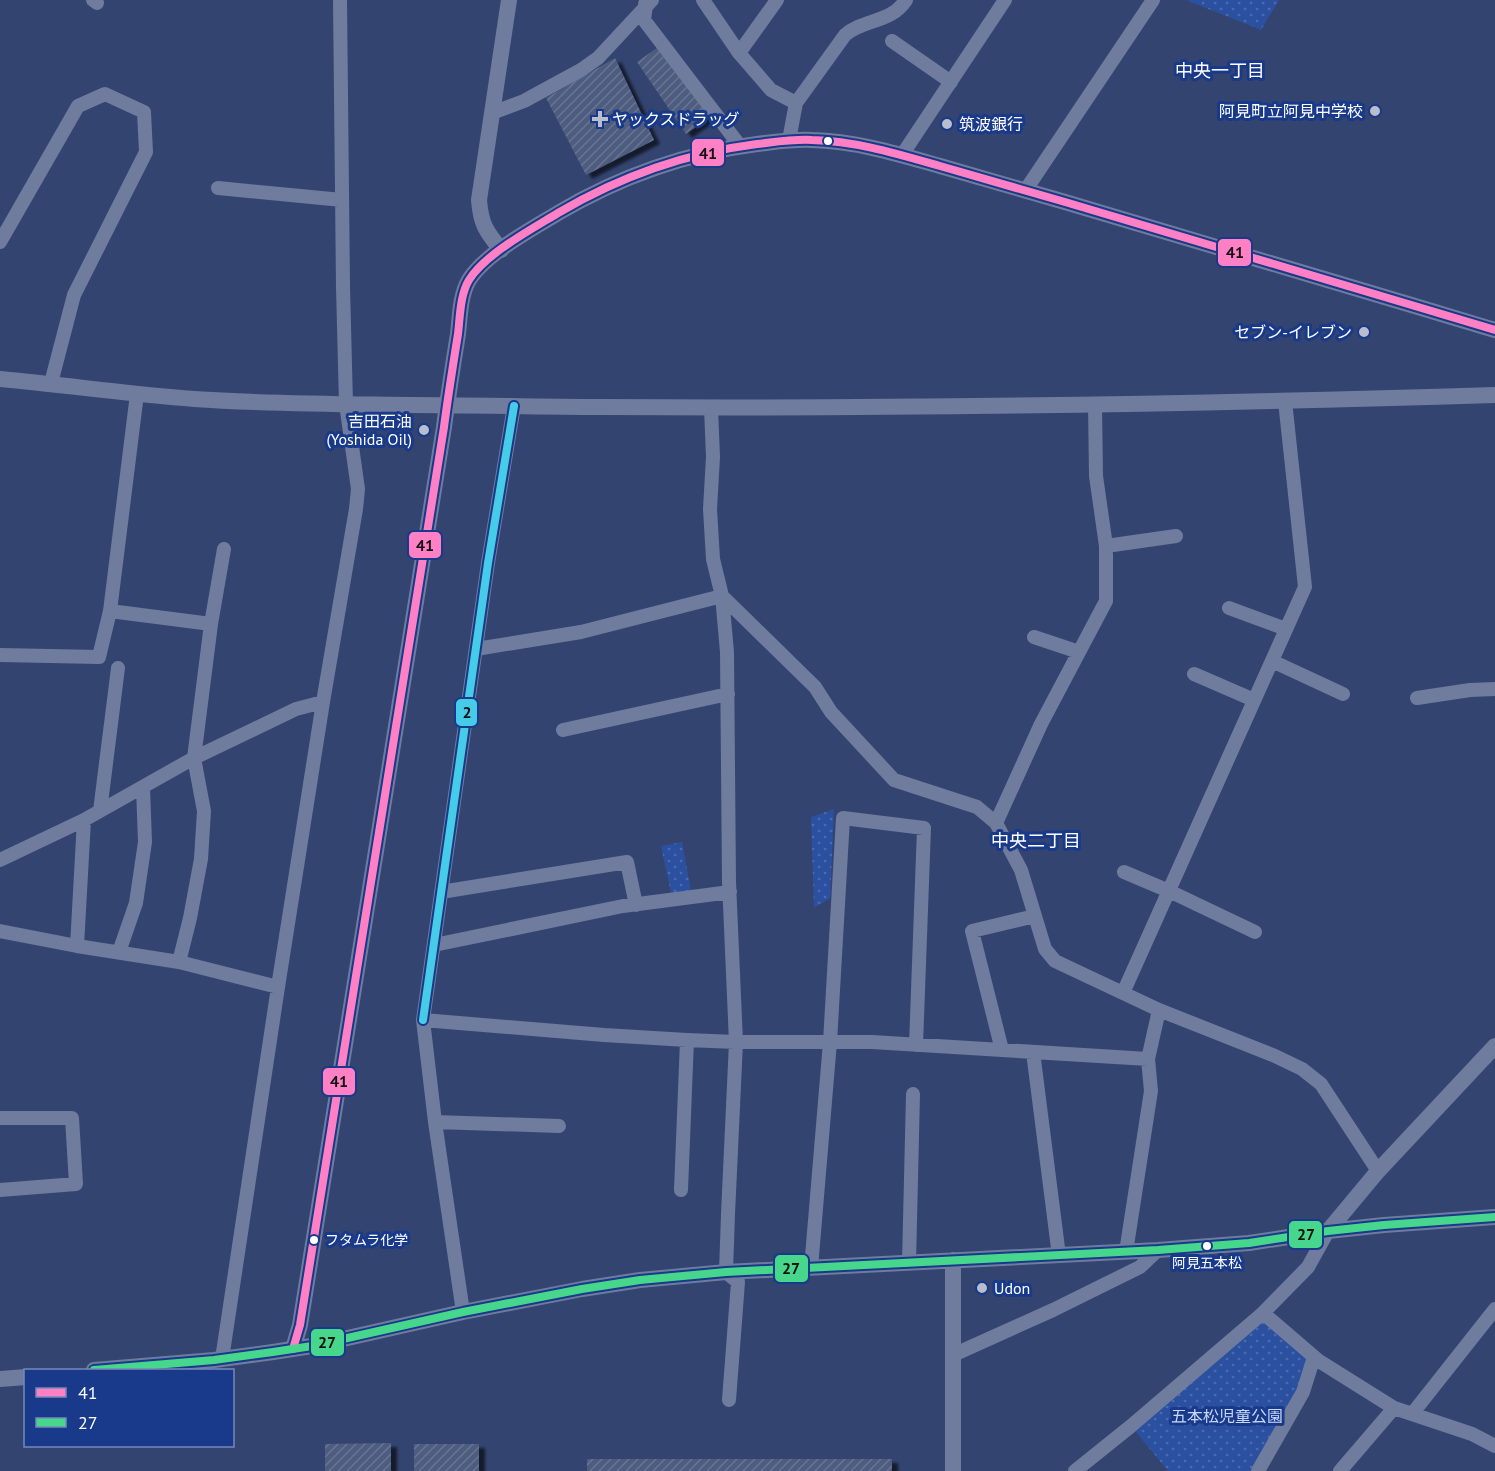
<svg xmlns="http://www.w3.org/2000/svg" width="1495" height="1471" viewBox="0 0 1495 1471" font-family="'PT Sans','Noto Sans JP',sans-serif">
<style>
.green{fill:url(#green-dots)}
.building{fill:url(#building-hatch);filter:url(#shadow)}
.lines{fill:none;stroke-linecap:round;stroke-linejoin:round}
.minor{stroke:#6f7c9d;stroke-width:14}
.tertiary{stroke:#6f7c9d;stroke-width:16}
.bus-1-casing{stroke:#193a8a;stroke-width:12}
.bus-2-casing{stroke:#193a8a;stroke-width:12}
.bus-3-casing{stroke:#193a8a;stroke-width:12}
.bus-1{stroke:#ff80c5;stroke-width:8}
.bus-2{stroke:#46d78d;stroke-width:8}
.bus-3{stroke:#46cce9;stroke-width:8}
.poi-dot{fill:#b8becd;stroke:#193a8a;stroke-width:2}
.bus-dot{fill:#fff;stroke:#193a8a;stroke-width:2}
.labels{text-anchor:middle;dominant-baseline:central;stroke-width:6;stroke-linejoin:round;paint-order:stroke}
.bus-label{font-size:14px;fill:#fff;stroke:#193a8a;text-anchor:start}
.poi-label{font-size:16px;fill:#fff;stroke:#193a8a;text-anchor:end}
.park-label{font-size:16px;fill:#c8d7fa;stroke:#193a8a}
.neighbourhood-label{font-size:18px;fill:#fff;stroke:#193a8a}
.line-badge{stroke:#193a8a;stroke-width:2}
.pale-badge-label{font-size:16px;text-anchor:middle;font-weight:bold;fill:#111}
</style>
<defs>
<pattern id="green-dots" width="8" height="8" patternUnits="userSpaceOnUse" patternTransform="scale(1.5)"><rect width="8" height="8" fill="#2c50a0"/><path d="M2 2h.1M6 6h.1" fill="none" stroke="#4c6aae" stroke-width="1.8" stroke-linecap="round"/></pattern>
<pattern id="building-hatch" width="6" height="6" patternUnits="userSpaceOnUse" patternTransform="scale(1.5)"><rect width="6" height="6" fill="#4d5c7f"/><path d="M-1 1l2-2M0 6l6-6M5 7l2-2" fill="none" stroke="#687492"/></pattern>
<filter id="shadow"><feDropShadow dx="6" dy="4" stdDeviation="1.5" flood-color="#0009"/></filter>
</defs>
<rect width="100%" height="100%" fill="#334470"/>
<path class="green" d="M1186 0H1279L1261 30Z
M834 809 830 898 814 908 811 817Z
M682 842 691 891 671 893 661 846Z
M1263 1313 1314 1357 1258 1471H1168L1131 1426Z"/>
<path class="building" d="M661 45 710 117 686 134 637 62Z
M615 58 654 140 586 175 546 98Z
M391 1443V1471H325V1444Z
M414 1444H479V1471H414Z
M587 1459H892V1471H587Z"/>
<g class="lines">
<path class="minor" d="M93 0 97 3
M703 0 739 53 771 90 796 103 789 140
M645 4 646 5 644 20 740 146
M892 41 951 82
M739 53 777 0
M796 103 845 35C865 18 890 24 906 0
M492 113 524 101 581 70 598 58 652 0
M902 155 1005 0
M218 188 342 200
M1025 191 1153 0
M0 242 78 106 105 94 144 112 146 152 74 295 51 383
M711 408 713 457 710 509 713 559 722 596 727 652 729 882 736 1042 728 1214 726 1272 738 1282 729 1400
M1106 546 1176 536
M722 596 815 687 831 712 894 780 977 807 996 823 1021 870 1045 949 1055 961 1159 1010 1275 1056 1302 1069 1321 1084 1378 1171
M1229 608 1286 629
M110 611 211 624 194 758 204 811 201 859 190 918 179 962
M211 624 224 549
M1034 637 1079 652
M476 649 581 632 722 596
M0 655 99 657 110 611 137 394
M1272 661 1343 694
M1194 674 1254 700
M1417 698 1470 690 1495 689
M563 730 728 694
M100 811 118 668
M996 823 1041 724 1106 601V546L1096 476 1095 404
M0 860 84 820 194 758 296 709 323 702
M1124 872 1169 891 1255 932
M441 892 627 862 636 905
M0 931 77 946 179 962 278 987
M434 945 623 906 730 892
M77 946 84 820
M119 952 136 903 145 842 143 788
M1123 993 1305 587 1285 401
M423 1020 488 563 514 406
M1002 1050 972 931 1035 916
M1033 1052 1059 1256
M0 1118H72L76 1184 0 1190
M435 1122 559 1126
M681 1190 687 1040
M1126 1252 1151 1091 1148 1059 1159 1010
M909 1263 913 1094
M811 1268 830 1042 843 818 924 828 916 1045
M463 1312 435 1122 423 1020 604 1035 687 1040 736 1042H872L1148 1059
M1263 1313 1319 1361 1394 1408 1472 1434 1495 1446
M953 1355 1053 1310 1140 1267 1158 1250
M222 1359 278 987 323 702 356 509 358 489 346 404 343 287 340 0
M1412 1414 1495 1309
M1075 1471 1131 1426 1263 1313 1308 1267 1328 1231
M1258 1471 1303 1392 1314 1357
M1340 1471 1394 1408"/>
<path class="tertiary" d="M501 250C486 231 481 225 479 200L509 0
M0 379C65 385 129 394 194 399 267 404 340 404 412 405 475 405 538 407 600 407 899 409 1197 404 1495 395
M1328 1231 1378 1171 1495 1046
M293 1349 300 1325 444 427C448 396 453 365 458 334 460 317 460 295 469 280 485 254 532 229 558 213 619 177 686 153 757 144 775 142 793 139 812 140 856 141 898 154 940 166 982 178 1024 190 1065 202 1209 245 1352 287 1495 330
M94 1370 214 1360 273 1352 312 1346 463 1312 582 1289 640 1280 726 1272 1158 1250 1249 1243 1328 1231 1384 1225 1495 1217
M0 1379 26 1377
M953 1471V1260"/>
<g class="bus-1-casing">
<path id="bus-1" d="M293 1349 300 1325 444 427C448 396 453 365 458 334 460 317 460 295 469 280 485 254 532 229 558 213 619 177 686 153 757 144 775 142 793 139 812 140 856 141 898 154 940 166 982 178 1024 190 1065 202 1209 245 1352 287 1495 330"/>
</g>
<g class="bus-2-casing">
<path id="bus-2" d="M94 1370 214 1360 273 1352 312 1346 463 1312 582 1289 640 1280 726 1272 1158 1250 1249 1243 1328 1231 1384 1225 1495 1217"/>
</g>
<g class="bus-3-casing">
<path id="bus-3" d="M423 1020 488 563 514 406"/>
</g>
<use href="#bus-1" class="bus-1"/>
<use href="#bus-2" class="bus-2"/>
<use href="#bus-3" class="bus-3"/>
</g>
<g class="poi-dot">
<circle cx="1375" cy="111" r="6"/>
<path d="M597 110h6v6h6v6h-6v6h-6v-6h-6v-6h6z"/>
<circle cx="947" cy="124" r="6"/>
<circle cx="1364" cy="332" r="6"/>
<circle cx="424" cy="430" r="6"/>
<circle cx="982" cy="1288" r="6"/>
</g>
<g class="bus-dot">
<circle cx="828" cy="141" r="5"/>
<circle cx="314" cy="1240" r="5"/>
<circle cx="1207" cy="1246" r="5"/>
</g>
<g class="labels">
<g class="bus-label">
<text x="325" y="1240">フタムラ化学</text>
<text x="1207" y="1263" text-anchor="middle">阿見五本松</text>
</g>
<g class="poi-label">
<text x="1363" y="111">阿見町立阿見中学校</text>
<text x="612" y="119" text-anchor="start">ヤックスドラッグ</text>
<text x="959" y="124" text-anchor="start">筑波銀行</text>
<text x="1352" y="332">セブン-イレブン</text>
<text x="412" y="421">吉田石油<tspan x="412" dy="18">(Yoshida Oil)</tspan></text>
<text x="994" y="1288" text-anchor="start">Udon</text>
</g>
<g class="park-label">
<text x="1227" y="1416">五本松児童公園</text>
</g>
<g class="neighbourhood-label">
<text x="1220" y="70">中央一丁目</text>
<text x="1036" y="840">中央二丁目</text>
</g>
</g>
<g class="line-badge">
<rect x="691" y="138" width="34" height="29" rx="6" fill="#ff80c5"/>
<rect x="1217" y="238" width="35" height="29" rx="6" fill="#ff80c5"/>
<rect x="408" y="531" width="34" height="28" rx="6" fill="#ff80c5"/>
<rect x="455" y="698" width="23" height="29" rx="6" fill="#46cce9"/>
<rect x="322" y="1067" width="34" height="29" rx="6" fill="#ff80c5"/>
<rect x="1288" y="1220" width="35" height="29" rx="6" fill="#46d78d"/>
<rect x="774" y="1254" width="35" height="29" rx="6" fill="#46d78d"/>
<rect x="310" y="1328" width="35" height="29" rx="6" fill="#46d78d"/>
</g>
<g class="pale-badge-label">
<text x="708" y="159">41</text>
<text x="1235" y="258">41</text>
<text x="425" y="551">41</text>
<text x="467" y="718">2</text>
<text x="339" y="1087">41</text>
<text x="1306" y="1240">27</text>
<text x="791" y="1274">27</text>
<text x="327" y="1348">27</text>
</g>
<rect x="24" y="1369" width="210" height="78" fill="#193a8a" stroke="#7589b9" stroke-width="1.5"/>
<rect x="36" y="1388" width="30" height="9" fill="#ff80c5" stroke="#7589b9" stroke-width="1.5"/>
<text x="78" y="1399" font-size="18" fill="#ffffff">41</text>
<rect x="36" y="1418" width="30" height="9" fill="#46d78d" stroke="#7589b9" stroke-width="1.5"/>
<text x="78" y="1429" font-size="18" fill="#ffffff">27</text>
</svg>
